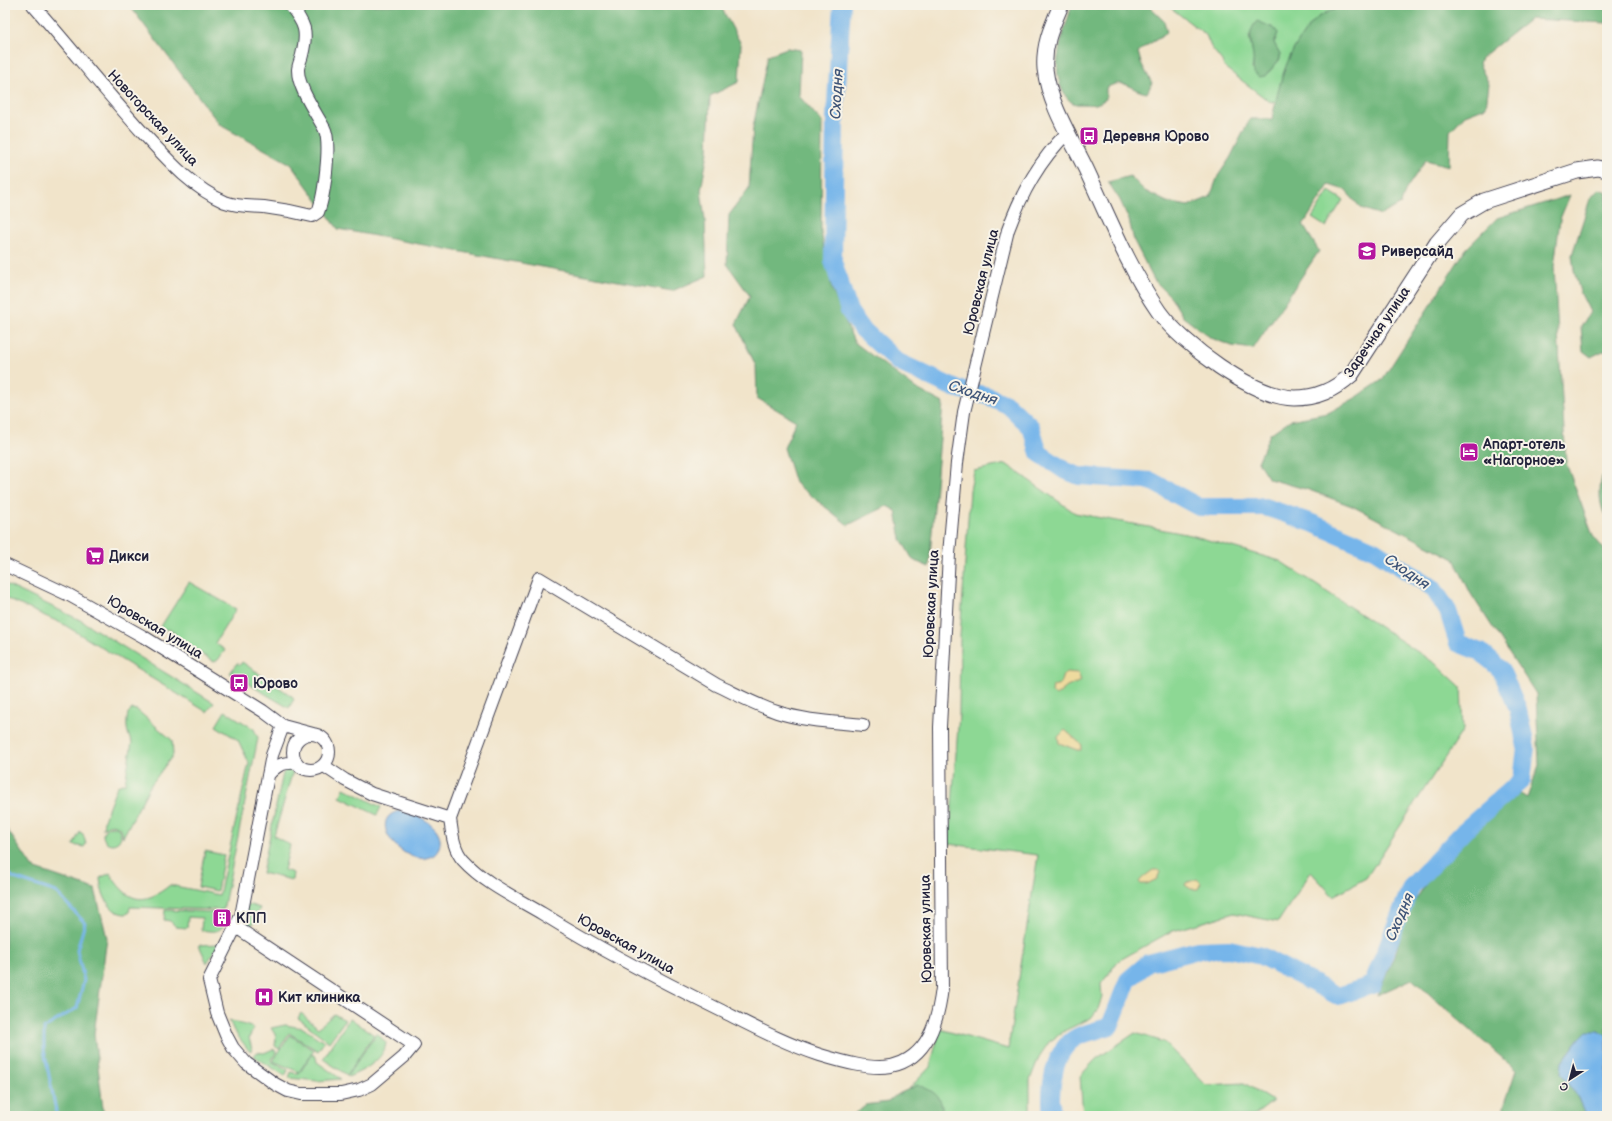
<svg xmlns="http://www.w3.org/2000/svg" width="1612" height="1121" viewBox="0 0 1612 1121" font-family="'Balsamiq Sans',sans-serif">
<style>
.green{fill:#8dd894;stroke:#587d68;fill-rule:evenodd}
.forest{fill:#72b87e;stroke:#4a6d5c}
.sand{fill:#eeda9e;stroke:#887e6c}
.water{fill:#76b5ea;stroke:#4c6c92}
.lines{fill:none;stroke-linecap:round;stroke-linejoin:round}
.stream{stroke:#76b5ea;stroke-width:3}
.river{stroke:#76b5ea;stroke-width:18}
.minor-casing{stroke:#413f50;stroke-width:14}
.major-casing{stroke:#413f50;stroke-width:17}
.minor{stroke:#fff;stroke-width:12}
.major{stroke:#fff;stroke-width:15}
.labels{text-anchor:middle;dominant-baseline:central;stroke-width:4;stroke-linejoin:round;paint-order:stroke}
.street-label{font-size:14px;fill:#22223b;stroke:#f7f3e8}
.poi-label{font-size:14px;font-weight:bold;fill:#22223b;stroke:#f7f3e8;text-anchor:start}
.water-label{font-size:15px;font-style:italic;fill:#3f5578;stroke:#f7f3e8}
</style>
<rect width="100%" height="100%" fill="#f7f3e8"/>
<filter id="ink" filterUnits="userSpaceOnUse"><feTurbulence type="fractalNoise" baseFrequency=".025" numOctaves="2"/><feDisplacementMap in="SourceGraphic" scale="8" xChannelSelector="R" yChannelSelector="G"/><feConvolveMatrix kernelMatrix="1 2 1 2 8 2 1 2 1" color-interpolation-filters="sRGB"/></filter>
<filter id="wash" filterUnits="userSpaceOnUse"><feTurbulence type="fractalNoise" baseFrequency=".012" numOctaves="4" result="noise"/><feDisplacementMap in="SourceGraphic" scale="16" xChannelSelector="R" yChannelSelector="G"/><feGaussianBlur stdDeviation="0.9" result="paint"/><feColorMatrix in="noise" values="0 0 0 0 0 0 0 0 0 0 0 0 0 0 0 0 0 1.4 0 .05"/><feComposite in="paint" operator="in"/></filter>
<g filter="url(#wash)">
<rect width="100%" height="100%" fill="#f1e4ca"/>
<path class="green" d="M1167 5H1342C1334 11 1321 13 1315 20 1292 45 1282 71 1276 103L1270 102 1224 67 1222 61 1211 47 1206 35ZM1252 32 1278 33 1274 43 1280 54V59L1269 72 1252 69 1254 58 1249 36Z
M1329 191 1343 200 1326 227 1312 218Z
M1006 464 1075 513 1191 535 1280 561 1436 664 1461 687 1463 730 1366 878 1333 896 1311 872 1278 922 1234 913 1170 932 1118 961 1101 984 1102 997 1098 1009 1091 1018 1066 1030 1049 1042 1039 1057 1030 1080V1116H883L930 1067 940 1029 1008 1049 1038 855 949 844 959 714 960 636 970 490 974 471Z
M189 582 236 609 215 643 225 650 218 660 214 662 176 638 174 632 168 629 164 630 160 628Z
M5 584 80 620 214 703 207 712 63 624 5 598Z
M242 662 293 697 294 699 289 708 230 673 237 663 240 665Z
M132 709 137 710 172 740 173 755 150 786 123 837C122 825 111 820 103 829L104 820 117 786 125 783 132 742C126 732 126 724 128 713Z
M225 711 254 729 258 738 223 910 130 907 129 913 126 914C109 914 101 893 100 878L110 873C127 902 143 907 170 885L219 895 249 763 238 740 216 726Z
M287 769 294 773 292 774 274 836 290 845 284 870 293 873 292 880 262 873 283 773Z
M344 788 381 807 377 815 340 797Z
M103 835a9 9 0 1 1 18 0a9 9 0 1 1-18 0Z
M80 832 83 834 86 844 84 847 73 845Z
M205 851 224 855 217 891 198 887Z
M247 904 260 908 251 927 245 919Z
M165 910 212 912 214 913 213 921 224 924C220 934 210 931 201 930L202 918 188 917 187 928 176 927 170 921 164 920Z
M219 944 207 963 199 945Z
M301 1013 318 1028 334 1014 345 1020 329 1042 298 1018Z
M350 1018 374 1035 347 1075 323 1059Z
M229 1020 254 1028 249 1038 252 1049 250 1052 234 1031Z
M285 1025 303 1028 324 1042 318 1051 289 1033 279 1049 275 1046 276 1036 271 1028Z
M377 1033 386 1043C384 1060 363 1071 348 1077L347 1076Z
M1135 1033 1164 1042 1206 1085 1244 1083 1273 1101 1254 1116H1083L1080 1076 1096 1059Z
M290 1035 314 1050 299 1072 273 1061Z
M273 1049 277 1052 271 1061 288 1070 285 1076 254 1056 257 1052 264 1053Z
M312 1054 316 1057 317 1062 341 1079 317 1081 289 1078 291 1072 299 1074Z"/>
<path class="forest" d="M129 5H720L741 44 739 82 710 96 708 152 701 190 705 220 707 276 672 291 338 229 291 164 220 125Z
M1072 5H1094L1093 7 1105 9 1110 5H1147L1164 21 1167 33C1157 40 1147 44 1138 52L1141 63 1152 83 1147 93C1129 90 1125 77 1106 88V99C1094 107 1092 104 1080 104 1073 105 1068 100 1065 95 1048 68 1064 33 1072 5Z
M1342 5H1605L1607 9V23L1530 19 1481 58 1479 64 1489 84 1486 107 1465 115 1450 131 1449 166 1426 160 1406 189 1401 204 1381 215 1361 208 1345 190 1329 185 1303 225 1319 251 1253 349 1232 346 1211 338 1183 317 1171 297 1154 280 1134 241 1129 220 1120 200 1108 182 1130 176 1145 191 1167 202 1188 206 1210 197 1218 176 1230 158 1250 119H1272C1281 78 1286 52 1315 20 1321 13 1334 11 1342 5Z
M1257 21 1274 28 1278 33 1274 43 1280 54V59L1265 76 1259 77C1250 71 1254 66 1253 57 1252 43 1246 33 1257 21Z
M787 48 801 50 799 96 822 122 821 232 832 289 854 342 915 388 943 403 929 567 913 560 901 539 896 511 887 506 848 525 795 483 784 448 796 421 757 398 756 366 736 324 750 296 727 264 729 215 749 188 753 127 768 55Z
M1599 189 1607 192V352L1603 351 1591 357 1583 351 1581 327 1590 312 1580 292 1574 270 1572 255 1590 199Z
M1570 195 1560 219 1554 267 1566 463 1593 536 1607 553V1036L1599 1031 1580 1038 1562 1062 1567 1082 1574 1090 1585 1110 1586 1116H1501L1516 1070 1412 979 1377 995 1396 952 1405 916 1429 879 1465 838 1516 791 1527 798 1539 765 1536 694 1471 594 1454 559 1352 506 1309 490 1269 479 1258 462 1270 434 1290 420 1328 413 1357 397 1382 380 1466 249 1497 218Z
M1607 475V515L1605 516C1599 502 1599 491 1602 476Z
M5 826 33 868 95 889 107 938 94 1034 104 1116H5Z
M918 1085C934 1091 944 1097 942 1116H852L865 1105 888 1102 896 1095Z"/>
<path class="sand" d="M1066 672 1078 673 1081 681 1067 687 1056 696 1052 692 1053 686 1060 684 1063 675Z
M1065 730 1082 745 1081 750H1077L1059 743 1058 737Z
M1153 870H1158L1160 872 1157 879 1147 884H1141L1139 882C1142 877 1148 874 1153 870Z
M1197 879 1201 883 1198 889H1191L1185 885 1186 883Z"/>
<path class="water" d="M399 811C416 813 449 827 438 850 436 855 431 857 426 858 402 863 365 820 399 811Z
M1587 1031H1599L1607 1036V1116H1586C1582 1099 1570 1087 1561 1073L1562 1062 1580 1038Z"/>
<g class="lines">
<path class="stream" d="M5 871 14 878 56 892 85 923 77 950 84 980 77 1008 44 1028V1050L57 1116"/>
<path class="river" d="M842 5 835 118 833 261 849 311 860 327 898 362 954 388 988 396 1008 405 1031 427 1039 453 1064 470 1079 476 1151 481 1199 507H1265L1312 523 1374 550 1433 588 1448 611 1458 643 1481 652 1501 670 1518 709 1526 747 1522 780 1465 830 1411 887 1372 985 1338 996 1261 956 1229 949 1198 950 1148 963 1128 980 1110 1026C1100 1030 1087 1032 1077 1037 1052 1050 1049 1091 1052 1116"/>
</g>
</g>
<g filter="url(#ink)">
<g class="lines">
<g class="minor-casing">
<path id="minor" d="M33 5C70 47 105 91 142 132 167 159 191 187 225 202 238 207 251 206 264 207 280 209 296 212 312 216L318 212C324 197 332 142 324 128 316 113 298 88 298 70 298 65 301 60 302 55 308 31 305 24 290 5
M5 565 69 595 144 637 263 711 283 726 313 734
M293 752a18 18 0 1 1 36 0a18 18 0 1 1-36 0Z
M324 766 345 780 372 794 450 819
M268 775C277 765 282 762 297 763
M450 819C452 832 453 849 463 860 484 883 516 898 543 914 601 950 661 981 722 1011 754 1027 786 1044 820 1055 840 1061 870 1070 891 1066 928 1058 938 1021 942 988L940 727 949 554 957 463 964 412 1008 230C1022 192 1039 161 1068 132
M450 819 539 578 717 685C736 694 756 705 777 712 804 721 834 722 863 725
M236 927 414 1045 404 1057 372 1084 359 1090 341 1094H301L288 1091 275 1084 246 1063 233 1048 226 1035 217 1013 209 980 241 916 272 755 283 726"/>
</g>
<g class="major-casing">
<path id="major" d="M1061 5C1052 26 1043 45 1045 69 1049 104 1071 138 1086 169 1108 216 1129 269 1159 312 1182 344 1253 397 1294 398 1317 398 1334 390 1351 375L1437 243 1462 214 1484 201 1577 171 1598 168 1607 170"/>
</g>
<use href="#minor" class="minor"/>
<use href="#major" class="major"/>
</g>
</g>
<defs>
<g id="bus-square" transform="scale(1)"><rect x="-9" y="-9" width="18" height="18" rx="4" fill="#b5179e" stroke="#f7f3e8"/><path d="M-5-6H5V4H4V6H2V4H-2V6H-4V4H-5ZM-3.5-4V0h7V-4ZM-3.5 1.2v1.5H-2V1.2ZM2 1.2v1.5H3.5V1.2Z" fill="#fff"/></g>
<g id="school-square" transform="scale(1)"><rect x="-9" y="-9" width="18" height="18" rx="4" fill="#b5179e" stroke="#f7f3e8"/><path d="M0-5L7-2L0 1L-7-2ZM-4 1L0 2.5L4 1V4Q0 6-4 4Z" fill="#fff"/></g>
<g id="hotel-square" transform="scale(1)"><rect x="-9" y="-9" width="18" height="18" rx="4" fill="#b5179e" stroke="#f7f3e8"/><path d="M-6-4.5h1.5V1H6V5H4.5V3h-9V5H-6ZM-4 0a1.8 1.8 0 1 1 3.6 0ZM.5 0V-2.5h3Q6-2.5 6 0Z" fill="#fff"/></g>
<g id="supermarket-square" transform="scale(1)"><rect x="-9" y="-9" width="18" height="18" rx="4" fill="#b5179e" stroke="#f7f3e8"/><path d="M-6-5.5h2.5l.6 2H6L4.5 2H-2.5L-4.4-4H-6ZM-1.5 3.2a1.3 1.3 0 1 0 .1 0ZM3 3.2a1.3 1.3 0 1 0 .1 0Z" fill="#fff"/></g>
<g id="building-square" transform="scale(1)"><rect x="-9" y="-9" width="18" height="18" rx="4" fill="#b5179e" stroke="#f7f3e8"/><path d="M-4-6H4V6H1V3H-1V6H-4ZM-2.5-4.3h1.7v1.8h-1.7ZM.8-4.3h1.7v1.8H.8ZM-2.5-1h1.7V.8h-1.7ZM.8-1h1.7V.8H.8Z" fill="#fff"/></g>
<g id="hospital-square" transform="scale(1)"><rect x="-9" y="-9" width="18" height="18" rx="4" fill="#b5179e" stroke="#f7f3e8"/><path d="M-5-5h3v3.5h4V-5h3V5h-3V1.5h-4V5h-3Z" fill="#fff"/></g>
</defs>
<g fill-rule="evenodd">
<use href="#bus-square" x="1089" y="136"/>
<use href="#school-square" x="1367" y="251"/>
<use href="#hotel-square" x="1469" y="452"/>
<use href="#supermarket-square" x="95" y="556"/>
<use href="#bus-square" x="239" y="683"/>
<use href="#building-square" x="222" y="918"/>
<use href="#hospital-square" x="264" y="997"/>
</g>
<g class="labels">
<g class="street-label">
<text transform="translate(153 118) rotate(47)">Новогорская улица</text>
<text transform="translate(981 282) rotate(-76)">Юровская улица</text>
<text transform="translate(1377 332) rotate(-56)">Заречная улица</text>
<text transform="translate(931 604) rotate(-87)">Юровская улица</text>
<text transform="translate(155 627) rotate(31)">Юровская улица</text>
<text transform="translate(926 929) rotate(-91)">Юровская улица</text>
<text transform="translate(626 944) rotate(29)">Юровская улица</text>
</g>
<g class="poi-label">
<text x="1103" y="136">Деревня Юрово</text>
<text x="1381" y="251">Риверсайд</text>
<text x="1483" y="444">Апарт-отель<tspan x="1483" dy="16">«Нагорное»</tspan></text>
<text x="109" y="556">Дикси</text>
<text x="253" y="683">Юрово</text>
<text x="236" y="918">КПП</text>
<text x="278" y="997">Кит клиника</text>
</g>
<g class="water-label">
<text transform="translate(837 94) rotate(-87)">Сходня</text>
<text transform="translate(973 393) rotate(18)">Сходня</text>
<text transform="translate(1407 572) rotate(34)">Сходня</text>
<text transform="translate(1400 917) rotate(-67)">Сходня</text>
</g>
</g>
<rect width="1612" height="1121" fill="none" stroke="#f7f3e8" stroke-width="20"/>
<g transform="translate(1570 1079) rotate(216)" stroke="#f7f3e8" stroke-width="3" paint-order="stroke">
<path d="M0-3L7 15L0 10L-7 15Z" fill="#22223b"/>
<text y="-6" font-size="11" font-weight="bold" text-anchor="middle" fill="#22223b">С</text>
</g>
</svg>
